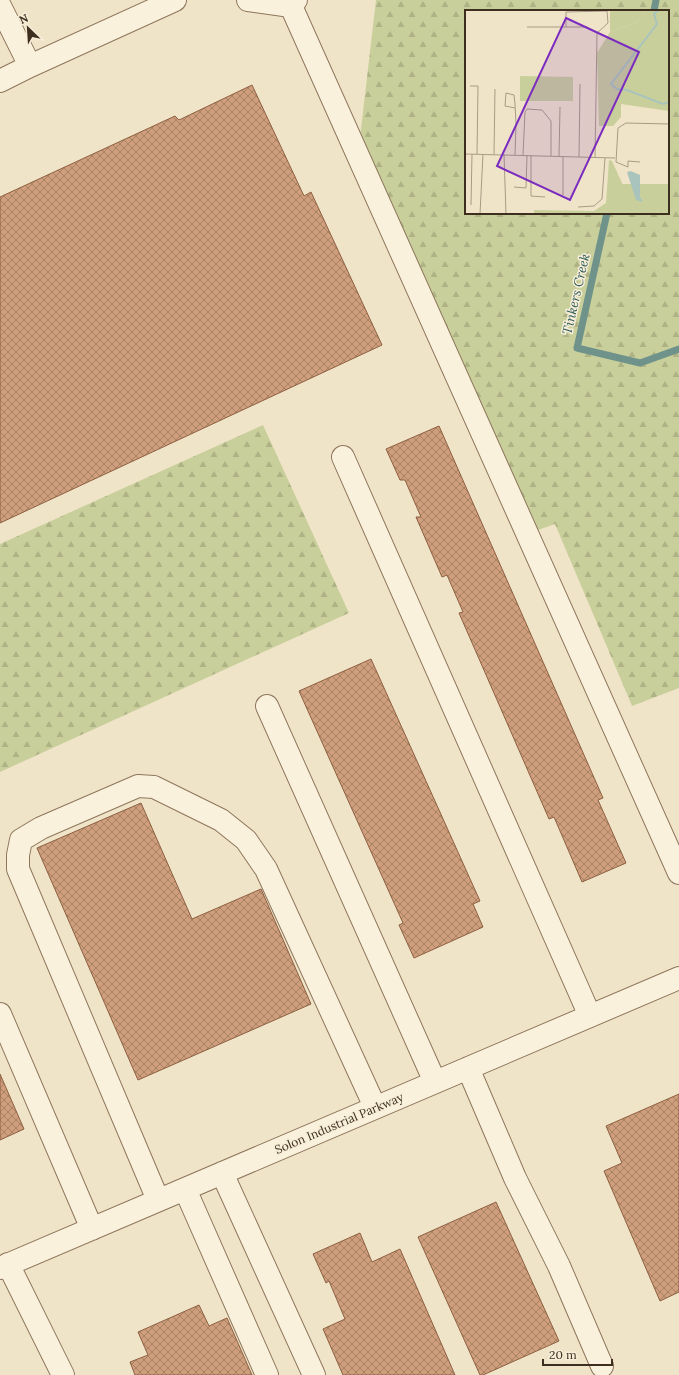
<svg xmlns="http://www.w3.org/2000/svg" width="679" height="1375" viewBox="0 0 679 1375" font-family="Lora,serif">
<style>
.forest{fill:url(#forest-firs);fill-rule:evenodd}
.lines{fill:none;stroke-linecap:round;stroke-linejoin:round}
.stream{stroke:#6f938a;stroke-width:7}
.building{fill:url(#building-cross-hatch);stroke:#8d5f41}
.minor-casing{stroke:#8d765c;stroke-width:24}
.minor{stroke:#faf1dc;stroke-width:22}
.labels{text-anchor:middle;dominant-baseline:central;stroke-width:3;stroke-linejoin:round;paint-order:stroke}
.street-label{font-size:12px;fill:#3d2e20;stroke:#f7eed8}
.water-label{font-size:13px;font-style:italic;fill:#2f5d5a;stroke:#f7eed8}
.inset-river{fill:none;stroke:#a9c4bc;stroke-width:2}
.inset-road{fill:none;stroke:#a89b85;stroke-width:1}
.view{fill:#7b2cbf;fill-opacity:0.15;stroke:#7b2cbf;stroke-width:2}
.inset-edge{fill:none;stroke:#3d2e20;stroke-width:2}
</style>
<defs>
<pattern id="forest-firs" width="22" height="20" patternUnits="userSpaceOnUse"><rect width="22" height="20" fill="#c9cf9b"/><path d="M5 1l3.5 6h-7zM16 11l3.5 6h-7z" fill="#aeb285"/></pattern>
<pattern id="building-cross-hatch" width="8" height="8" patternUnits="userSpaceOnUse"><rect width="8" height="8" fill="#cf9f7d"/><path d="M0 0l8 8M0 8l8-8" fill="none" stroke="#a98266"/></pattern>
</defs>
<rect width="100%" height="100%" fill="#f0e4c8"/>
<path class="forest" d="M376 0H679V688L632 706 555 524 527 534 358 155ZM466 11H668V213H466Z
M263 425 349 613 0 772V544Z"/>
<g class="lines">
<path class="stream" d="M654 11 656 0
M607 213 577 348 640 363 679 349"/>
</g>
<path class="building" d="M252 85 304 196 311 192 382 345 0 523V197L175 116 179 120Z
M439 426 603 798 598 800 626 863 582 882 554 817 549 819 459 613 463 612 447 575 442 577 416 517H421L405 480H400L386 449Z
M371 659 480 901 473 904 483 927 414 958 399 925 403 923 299 691Z
M141 803 192 919 261 889 311 1004 138 1080 37 848Z
M0 1074 24 1129 0 1140Z
M679 1094V1292L660 1301 604 1171 622 1163 606 1126Z
M496 1202 559 1341 483 1375H480L418 1237Z
M360 1233 372 1262 400 1249 455 1375H343L323 1329 345 1319 329 1281 326 1283 313 1254Z
M199 1305 209 1326 227 1318 252 1375H135L130 1362 148 1355 138 1332Z"/>
<g class="lines">
<g class="minor-casing">
<path id="minor" d="M248 0 291 6
M296 0 291 6 679 873
M0 6 30 66 0 81
M30 66 175 0
M343 457 590 1016
M267 706 435 1082
M0 1014 92 1229
M468 1068 515 1178 559 1266 602 1366
M222 1173 314 1375
M185 1189 267 1375
M158 1200 18 869V855L21 840 41 828 138 786 154 787 221 820 246 840 266 869 375 1107
M8 1264 63 1375
M0 1268 679 978"/>
</g>
<use href="#minor" class="minor"/>
</g>
<g class="labels">
<g class="street-label">
<text transform="translate(339 1123) rotate(-23)">Solon Industrial Parkway</text>
</g>
<g class="water-label">
<text transform="translate(576 294) rotate(-77)">Tinkers Creek</text>
</g>
</g>
<g transform="translate(465 10)">
<rect width="204" height="204" fill="#f0e4c8"/>
<path d="M145 0H181L171 13 145 22ZM156 174H204V204H192L193 199H169Z" fill="#c9cf9b"/>
<path d="M181 0H204V101L156 94V107L148 116H134L132 43 145 22 171 13ZM55 66 108 67V91H55ZM144 150 147 151 169 199H193L192 204H69V200L129 201 141 193Z" fill="#c9cf9b"/>
<path d="M166 161 175 165V187L178 192 171 190 162 162Z" fill="#a9c4bc"/>
<path class="inset-river" d="M193 0 189 4 192 14 146 74 152 79 162 80 198 94 204 92"/>
<path class="inset-road" d="M62 17H101V2L142 1 143 13 132 23 130 147M101 17H122L132 23M5 76H13L12 144M0 144 150 148M29 144 30 79M39 144 41 204M50 145 51 114 50 94 49 85 41 83 40 96 50 98M58 145 60 102 62 99 77 100 86 111V146M66 145V186L80 187M94 146 95 97M114 147 115 74M175 152 163 151V157L151 152 153 118 161 113 204 114M49 177 61 178 62 145M98 185V146M6 195 7 144M113 197 129 196 137 189 140 148M15 204 18 144"/>
<path class="view" d="M101 8 174 42 105 190 32 156Z"/>
<rect width="204" height="204" class="inset-edge"/>
</g>
<g transform="translate(28 28) rotate(335)" stroke="#f7eed8" stroke-width="3" paint-order="stroke">
<path d="M0-3L7 15L0 10L-7 15Z" fill="#3d2e20"/>
<text y="-6" font-size="11" font-weight="bold" text-anchor="middle" fill="#3d2e20">N</text>
</g>
<path d="M543 1359v6h69v-6" fill="none" stroke="#3d2e20" stroke-width="2"/>
<text x="549" y="1359" font-size="12" fill="#3d2e20" stroke="#f7eed8" stroke-width="3" paint-order="stroke">20 m</text>
</svg>
